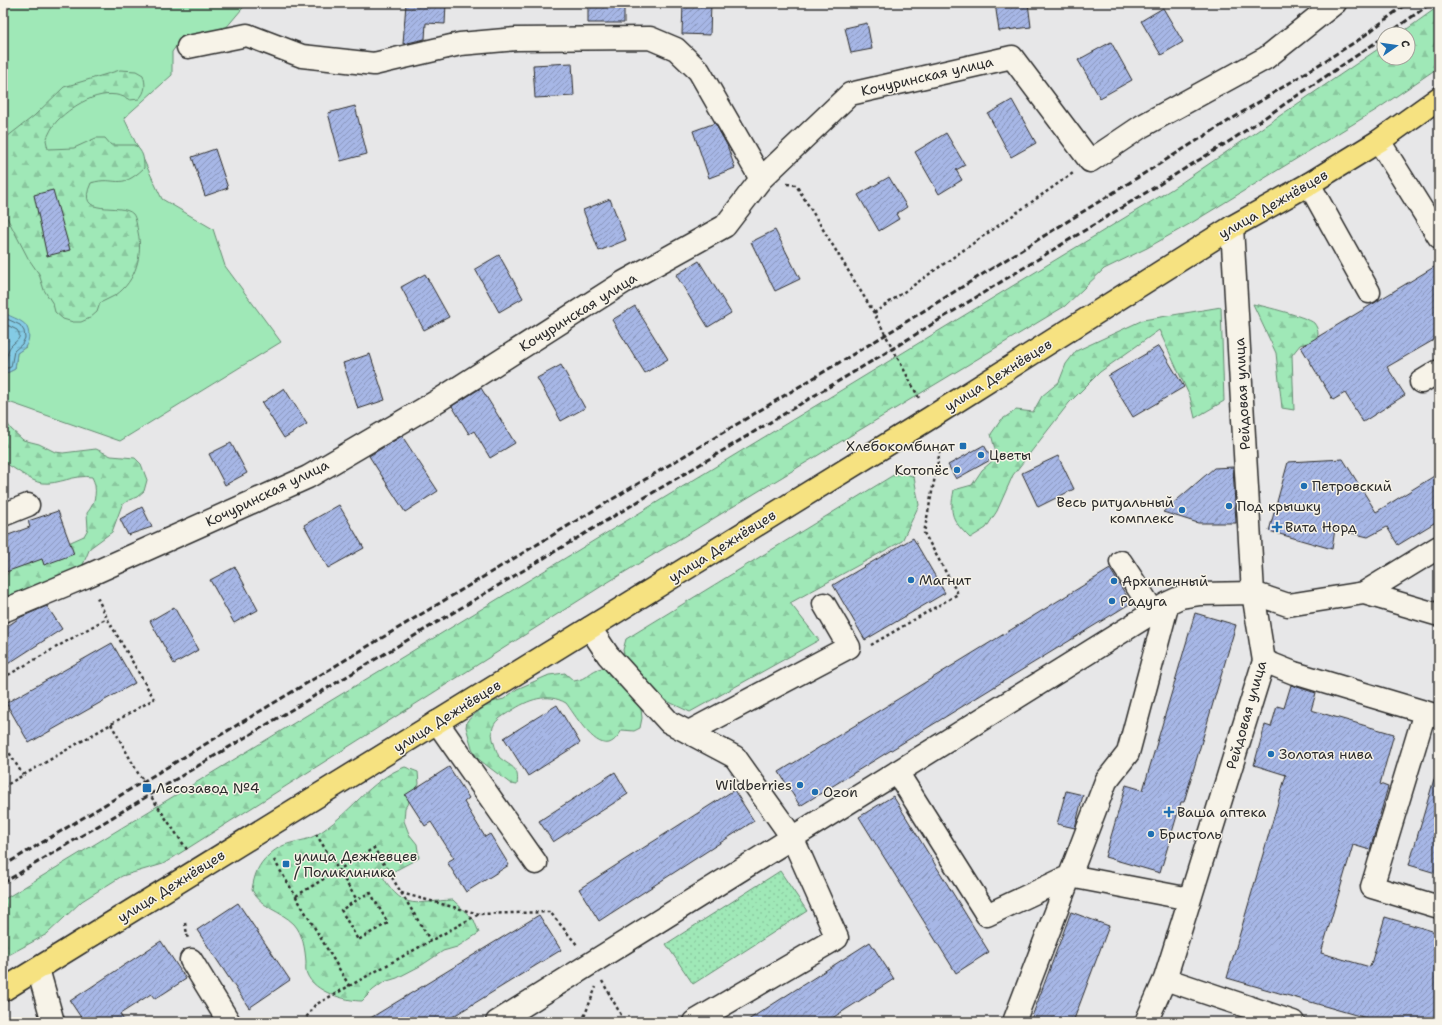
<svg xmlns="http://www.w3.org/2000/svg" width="1442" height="1025" viewBox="0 0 1442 1025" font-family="'Shantell Sans',sans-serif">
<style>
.green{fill:#9fe8b7;stroke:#658a71}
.forest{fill:url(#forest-firs);stroke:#658a71}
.park{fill:url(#park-dots);stroke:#658a71}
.water{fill:url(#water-ripples);stroke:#608b9b}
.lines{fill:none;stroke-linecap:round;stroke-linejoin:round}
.shore{stroke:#4f6b75;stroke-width:1}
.building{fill:url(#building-hatch);stroke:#2b2b2b}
.minor-casing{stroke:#2b2b2b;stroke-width:25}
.major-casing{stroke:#2b2b2b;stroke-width:25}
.path{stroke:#2b2b2b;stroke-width:2.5;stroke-dasharray:3 3;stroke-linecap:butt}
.minor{stroke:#f7f3e8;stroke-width:22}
.major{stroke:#f6e281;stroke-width:22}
.rail{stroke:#2b2b2b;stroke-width:3;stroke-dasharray:6 3;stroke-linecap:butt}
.poi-dot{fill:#1f6fb2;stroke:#f7f3e8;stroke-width:1.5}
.labels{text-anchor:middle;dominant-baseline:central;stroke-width:3;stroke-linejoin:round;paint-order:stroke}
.street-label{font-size:14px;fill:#2b2b2b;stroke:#f7f3e8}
.poi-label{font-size:14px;fill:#2b2b2b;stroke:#f7f3e8;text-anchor:start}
</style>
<defs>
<pattern id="forest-firs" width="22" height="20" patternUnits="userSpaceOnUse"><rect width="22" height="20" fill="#9fe8b7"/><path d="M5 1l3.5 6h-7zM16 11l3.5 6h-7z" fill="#89c79e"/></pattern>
<pattern id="park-dots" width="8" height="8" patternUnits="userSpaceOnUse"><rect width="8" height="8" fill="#9fe8b7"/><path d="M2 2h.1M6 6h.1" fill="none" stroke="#89c79e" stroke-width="1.8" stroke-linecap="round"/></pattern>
<pattern id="water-ripples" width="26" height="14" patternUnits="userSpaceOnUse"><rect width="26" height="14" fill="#84cbe5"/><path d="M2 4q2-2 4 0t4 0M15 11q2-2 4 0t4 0" fill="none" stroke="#72aec5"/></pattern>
<pattern id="building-hatch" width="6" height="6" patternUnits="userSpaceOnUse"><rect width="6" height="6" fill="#a7b7e6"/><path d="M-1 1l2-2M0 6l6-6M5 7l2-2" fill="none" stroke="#8895bb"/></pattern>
</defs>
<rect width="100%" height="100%" fill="#e7e7e8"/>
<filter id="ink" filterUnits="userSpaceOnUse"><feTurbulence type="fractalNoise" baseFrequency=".025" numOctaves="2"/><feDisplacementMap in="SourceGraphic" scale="8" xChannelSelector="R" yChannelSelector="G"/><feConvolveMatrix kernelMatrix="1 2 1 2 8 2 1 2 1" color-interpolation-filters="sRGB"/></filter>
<g filter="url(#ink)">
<path class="green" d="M3 3H247L225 29 181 39 172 52V75L124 118 162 199 213 229 225 266 281 342 120 441 3 400V372L7 373 15 369 17 353 26 347 3 311Z"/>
<path class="forest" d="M1439 6V67L1376 110 1193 222 1147 248 1104 269 1065 306 605 584 163 864 122 876 82 901 47 934 3 958V900L1172 189 1384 45V58H1408V34H1400Z
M120 70 136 71 143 75C146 85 146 91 139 99L130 100C106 85 75 103 57 121 52 126 49 134 46 140L48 149 74 148 96 138H105L111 145H135C143 152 144 157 144 168 119 192 116 175 91 183 74 220 121 201 133 214 136 218 137 227 138 232 143 254 136 281 116 295 111 298 105 300 100 303L97 312 90 318 81 322H73L63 319 55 312 53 304 44 290 39 274 28 258 3 210V140L34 116 64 87Z
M1253 304C1264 306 1307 317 1314 323 1317 327 1318 330 1318 335L1314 341 1300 345 1292 355 1294 410 1282 408 1276 353Z
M1221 307 1224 401 1195 418 1190 397 1159 330 1100 372 1069 403 1013 475 997 511 986 528 970 538C952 520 949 515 954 490L972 485 982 470 997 457 991 434 1001 420 1016 410 1033 412 1042 396 1059 382 1066 364 1076 351 1143 320Z
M3 417 11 429 23 440 39 444 55 452 63 453 96 449 111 456 135 458 141 464 147 480 144 491 137 497 129 500 122 505 112 532 90 548 82 567 16 597 7 596 3 591V580L11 569 84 536 88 529 87 513C96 503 98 488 92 477 74 474 59 485 42 483 31 482 14 467 3 462Z
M900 471 914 477 919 505 902 541 790 603 819 640 690 712 650 693 626 662 623 650 626 639Z
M602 668 607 669 640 700 642 718 640 728 634 731 622 730C619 735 615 741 609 743 593 747 574 713 566 703 547 692 528 700 511 711 505 715 496 719 493 727 490 736 496 749 499 757 510 767 520 766 517 785L511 784 477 758 472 748 466 727 467 721 488 703 504 699 517 689 549 675 565 673 574 681C588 679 590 670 602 668Z
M405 767 418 772 419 784 405 808 404 821 409 834 417 844 419 858 383 877C405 913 417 901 453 900L474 920 479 933 457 947 443 951 422 965 397 978 384 982 373 990 362 1001C346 1001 314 992 307 974 305 971 306 965 306 962 305 949 303 934 294 924 280 910 262 909 252 890 254 876 258 864 269 855 286 839 301 844 316 835 349 816 370 779 405 767Z"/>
<path class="park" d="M780 871 807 911 693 984 666 944Z"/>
<path class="water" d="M3 311C9 317 15 317 22 322 30 326 31 340 25 347 23 349 20 351 17 353L15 369 7 373 3 372Z"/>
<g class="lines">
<path class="shore" d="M3 317 20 325 24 331 25 338 22 344 14 351 11 367 3 369
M3 323 17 330C24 340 13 341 9 349 7 353 7 358 6 362L3 363"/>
</g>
<path class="building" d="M406 3H446L445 24 426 23 425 39 403 44Z
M588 3H624V23H588Z
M683 3H711L710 35 682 34Z
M995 3H1028L1031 27 999 31Z
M1163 8 1183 42 1161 55 1141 21Z
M867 23 872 49 851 53 845 28Z
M1111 42 1132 80 1100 98 1078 60Z
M572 63 574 96 535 98 533 65Z
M1012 100 1036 143 1011 157 988 114Z
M355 106 367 154 341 161 328 113Z
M715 123 727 145 735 168 709 178 693 131Z
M946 133 965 165 956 170 962 180 939 194 915 152Z
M215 149 228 188 205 196 192 157Z
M889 177 907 207 896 214 899 219 879 231 858 195Z
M53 190 70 250 47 256 34 195Z
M610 199 626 240 599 251 583 210Z
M775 230 800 279 775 291 751 242Z
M499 255 523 298 499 312 475 269Z
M699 261 731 313 708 327 676 275Z
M1439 264V337L1387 367 1405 395 1363 422 1345 393 1333 400 1301 347Z
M425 274 449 317 424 330 401 287Z
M635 306 668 359 645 373 612 320Z
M1159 346 1184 387 1133 417 1108 376Z
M370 354 385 400 358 409 343 363Z
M561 365 585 408 561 421 537 378Z
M284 388 307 424 284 438 262 403Z
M481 388 515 443 490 458 474 431 469 434 452 406Z
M402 436 438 491 405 512 369 456Z
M231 443 247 473 225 485 209 454Z
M984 445 992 459 956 479 948 465Z
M1058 456 1074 489 1038 507 1022 473Z
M1343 459 1376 512 1439 473V520L1398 545 1387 527 1368 537 1335 529 1332 549 1269 531 1288 462Z
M1233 467 1236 523H1198L1163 512 1214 468Z
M339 505 364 548 328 568 304 525Z
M142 507 152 527 128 535 120 519Z
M58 511 74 554 44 565 42 559 3 573V537L30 527 28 521Z
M913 538 945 593 865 640 833 585Z
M235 567 258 610 234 623 210 580Z
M1110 569 1131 603 800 806 779 772Z
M47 606 62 629 3 667V629L21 617Z
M174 607 198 650 174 664 150 621Z
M1195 613 1236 625 1184 802H1181L1160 873 1105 857 1126 785 1143 790Z
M112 643 135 683 29 743 6 703Z
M1291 685 1316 693 1311 710 1394 734 1380 784 1388 787 1370 850 1353 845 1321 953 1370 967 1385 917 1439 933V1022H1380L1227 978 1286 775 1254 765 1265 725 1271 727 1277 706 1284 708Z
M557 705 580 743 528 776 504 738Z
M449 767 469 798 464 802 485 837 490 834 509 865 466 892 447 862 454 858 431 822 425 826 405 795Z
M615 772 628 794 553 842 539 821Z
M1434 779 1439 780V874L1409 865Z
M734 790 754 821 599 921 579 889Z
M1066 791 1083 795 1075 828 1057 824Z
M893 796 989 952 956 973 859 817Z
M238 903 290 980 249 1008 197 930Z
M1071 912 1109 926 1073 1022H1030Z
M539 915 561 950 444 1022H364Z
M161 941 186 979 155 999 151 994 120 1014 125 1022H84L70 1001Z
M870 942 894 979 826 1022H745Z"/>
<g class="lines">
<g class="minor-casing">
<path id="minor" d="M188 47 247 35 302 56 374 64 460 44 516 39 650 38 676 49 699 71 761 179
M1379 141 1439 237
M1309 184 1369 292
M1421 382 1439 371
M3 515 28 505
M1121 562 1153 611
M1364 593 1439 615
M3 611 87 576 308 477 439 400 624 282 725 226 761 179 850 94 1012 57 1090 161 1142 126 1266 58 1335 3
M590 628 608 655 669 722 735 757 792 837 837 938 694 1022
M1264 661 1294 673 1438 716
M1425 712 1372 887 1439 907
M437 722 536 863
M689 732 849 647 824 604
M897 772 987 915 1070 876 1190 899
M191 960 229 1022
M38 969 53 1022
M1165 979 1293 1022
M497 1022 1168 603
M1014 1022 1106 781 1128 753 1168 603 1181 597 1200 594 1253 593 1288 605 1364 593 1439 547
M1146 1022 1165 979 1264 661 1253 593 1232 227"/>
</g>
<g class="major-casing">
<path id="major" d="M3 990 930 418 1232 227 1309 184 1379 141 1439 98"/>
</g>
<path class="path" d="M787 184 796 185 874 313 920 400
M874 313 1073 173
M871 645 958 594 924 533 940 451
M3 678 107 618
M111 724 139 775 144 781 152 798 188 851
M3 743 23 775
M3 787 154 699 107 618 96 595
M316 834 357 900
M274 860 350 987
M370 892 388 923 358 940 341 910Z
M401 893 479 914
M296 896 374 848 430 940
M185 923 188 940
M602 981 625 1022
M303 1022 315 1005 479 914 550 912 578 946
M582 1022 596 987"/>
<use href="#minor" class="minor"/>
<use href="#major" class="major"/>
<path class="rail" d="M1388 34 1431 3
M3 866 885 335 1360 39 1407 3
M3 883 892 349 1233 139 1384 37"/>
</g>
</g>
<g class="poi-dot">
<rect x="959" y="442" width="8" height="8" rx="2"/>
<circle cx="981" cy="455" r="4"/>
<circle cx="957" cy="470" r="4"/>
<circle cx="1304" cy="486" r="4"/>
<circle cx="1229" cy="506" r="4"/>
<circle cx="1182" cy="510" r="4"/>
<path d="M1275 521h4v4h4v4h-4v4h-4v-4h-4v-4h4z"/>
<circle cx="911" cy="580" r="4"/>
<circle cx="1114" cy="581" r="4"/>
<circle cx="1112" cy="601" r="4"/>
<circle cx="1271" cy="754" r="4"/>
<circle cx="800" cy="785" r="4"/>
<rect x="142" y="783" width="10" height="10" rx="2"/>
<circle cx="815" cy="792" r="4"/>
<path d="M1167 806h4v4h4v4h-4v4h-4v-4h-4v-4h4z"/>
<circle cx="1151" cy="834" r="4"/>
<rect x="282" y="860" width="8" height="8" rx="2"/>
</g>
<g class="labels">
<g class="street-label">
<text transform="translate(927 76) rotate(-13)">Кочуринская улица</text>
<text transform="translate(1273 204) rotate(-30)">улица Дежнёвцев</text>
<text transform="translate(578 312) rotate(-32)">Кочуринская улица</text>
<text transform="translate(998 375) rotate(-32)">улица Дежнёвцев</text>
<text transform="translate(1242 394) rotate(-93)">Рейдовая улица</text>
<text transform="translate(267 493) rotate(-26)">Кочуринская улица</text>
<text transform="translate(722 546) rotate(-32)">улица Дежнёвцев</text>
<text transform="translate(1246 715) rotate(-74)">Рейдовая улица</text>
<text transform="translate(447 716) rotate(-32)">улица Дежнёвцев</text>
<text transform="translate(171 886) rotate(-32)">улица Дежнёвцев</text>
</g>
<g class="poi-label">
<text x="955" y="446" text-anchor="end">Хлебокомбинат</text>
<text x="989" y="455">Цветы</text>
<text x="949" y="470" text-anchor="end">Котопёс</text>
<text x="1312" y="486">Петровский</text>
<text x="1174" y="502" text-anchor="end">Весь ритуальный<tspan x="1174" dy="16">комплекс</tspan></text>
<text x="1237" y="506">Под крышку</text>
<text x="1285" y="527">Вита Норд</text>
<text x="919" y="580">Магнит</text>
<text x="1122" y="581">Архипенный</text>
<text x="1120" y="601">Радуга</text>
<text x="1279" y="754">Золотая нива</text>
<text x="792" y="785" text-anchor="end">Wildberries</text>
<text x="156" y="788">Лесозавод №4</text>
<text x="823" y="792">Ozon</text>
<text x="1177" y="812">Ваша аптека</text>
<text x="1159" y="834">Бристоль</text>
<text x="294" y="856">улица Дежневцев<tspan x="294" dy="16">/ Поликлиника</tspan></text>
</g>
</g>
<rect width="1442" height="1025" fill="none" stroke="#f7f3e8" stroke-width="16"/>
<rect x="8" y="8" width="1426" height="1009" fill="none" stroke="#2b2b2b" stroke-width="1.5" filter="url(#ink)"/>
<g transform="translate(1396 46) rotate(77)"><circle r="19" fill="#f7f3e8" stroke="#a5a39c"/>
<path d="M0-3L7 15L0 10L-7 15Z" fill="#1f6fb2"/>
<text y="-6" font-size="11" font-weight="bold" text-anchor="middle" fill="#2b2b2b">С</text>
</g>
</svg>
